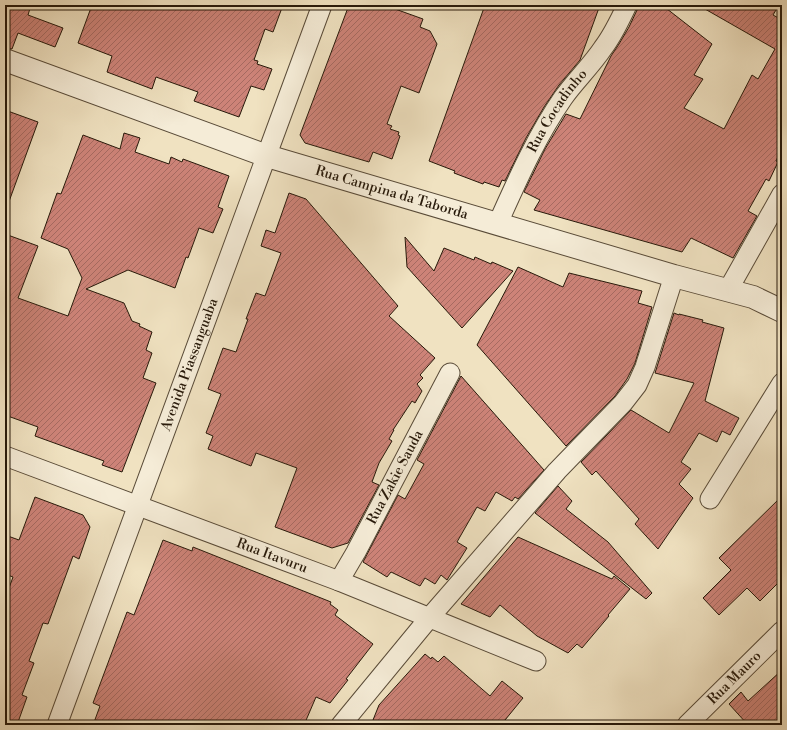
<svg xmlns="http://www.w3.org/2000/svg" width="787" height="730" viewBox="0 0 787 730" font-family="'Libre Bodoni',serif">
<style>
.building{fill:url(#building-hatch);stroke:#27190a}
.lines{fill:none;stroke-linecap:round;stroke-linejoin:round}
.minor-casing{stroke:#594b38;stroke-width:21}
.tertiary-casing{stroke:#594b38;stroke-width:24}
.minor{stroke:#f5ecd7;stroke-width:19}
.tertiary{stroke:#f5ecd7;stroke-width:22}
.labels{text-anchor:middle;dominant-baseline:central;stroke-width:4;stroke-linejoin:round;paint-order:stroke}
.street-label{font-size:14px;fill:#27190a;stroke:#f5ecd7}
</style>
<defs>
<pattern id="building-hatch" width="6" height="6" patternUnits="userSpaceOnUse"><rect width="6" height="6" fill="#cd8378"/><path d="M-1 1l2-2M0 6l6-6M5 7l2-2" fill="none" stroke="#a66a61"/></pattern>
</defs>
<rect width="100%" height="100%" fill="#f0e2c1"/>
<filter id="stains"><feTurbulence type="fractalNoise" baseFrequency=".005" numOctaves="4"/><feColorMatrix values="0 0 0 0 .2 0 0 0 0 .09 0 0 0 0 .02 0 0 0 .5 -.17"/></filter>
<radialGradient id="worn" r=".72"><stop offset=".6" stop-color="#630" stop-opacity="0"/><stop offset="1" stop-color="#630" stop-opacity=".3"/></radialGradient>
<path class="building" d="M5 5H31L28 15 63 28 55 47 18 33 12 49 5 48Z
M92 5H283L273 32 265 29 254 60 258 61 257 64 272 69 264 90 251 86 239 117 194 101 198 92 156 77 152 89 107 72 112 56 78 43Z
M349 5H384L423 19 420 27 430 31 437 44 419 93 401 86 387 124 392 126 390 129 399 132 398 135 400 136 392 159 373 152 369 162 305 143 300 135Z
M485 5H600L580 60 559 85 544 107 526 138 505 181 502 180 499 187 484 182 483 184 454 173 455 171 429 161Z
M638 5H662L712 44 694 75 703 79 684 108 724 129 752 75 758 79 775 49 698 5H779L773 15 782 20V148L776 161 778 162 769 181 766 179 748 211 757 216 733 258 691 238 682 252 534 210 540 200 524 192 545 149 566 114 580 119 611 56 619 44 629 27 637 10Z
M5 110 38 122 7 207H5Z
M124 133 140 138 135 152 169 164 171 157 182 162 183 159 229 176 218 207 223 209 213 233 199 228 188 258 186 257 175 288 128 270 86 289 124 303 132 321 140 324 139 326 152 332 146 350 152 353 143 378 156 383 122 472 102 465 104 461 35 436 38 427 5 415V234L38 246 18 298 68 316 82 278 68 249 41 238 57 193 61 194 83 135 120 149Z
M289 193 306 199 398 306 389 316 435 358 420 375 423 378 417 384 422 391 415 403 412 401 393 430H394L389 439 392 441 379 463 372 482 379 485 348 543 332 548 275 527 297 468 256 453 251 466 208 449 213 436 206 433 221 394 208 389 223 348 236 352 248 319H246L256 293 265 296 281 253 261 246 266 230 275 233Z
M405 237 434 271 444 248 474 260 475 257 491 264 492 262 513 271 462 328 407 267Z
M518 267 563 287 569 273 642 291 638 303 652 307 635 363 627 379 615 396 566 446 477 345Z
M674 313 679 315V314L703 320 702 322 724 328 705 401 739 418 730 435 722 431 717 442 699 433 681 462 691 469 679 484 693 498 658 549 635 524 639 519 596 471 592 475 581 462 631 410 669 433 694 383 655 373Z
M461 376 544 470 518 499 515 497 512 501 496 492 485 511 477 507 457 542 467 548 447 580 441 575 435 584 425 578 420 586 391 572 387 577 363 562 398 495 405 499 424 464 417 460Z
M558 486 572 501 566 509 608 542 652 593 646 599 535 513Z
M782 496V579L760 601 747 588 719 615 703 598 731 570 719 558Z
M35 497 83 515 90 527 79 559 73 556 48 624 43 623 29 661 34 663 22 695 27 697 17 725H5V599L13 577 5 574V535L19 540Z
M518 537 612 579 614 576 630 589 608 615 609 616 582 648 577 644 568 653 537 636 500 605 490 617 461 604Z
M163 540 192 551 193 547 331 602 330 604 338 610 335 615 373 644 346 679 348 680 330 703 316 697 304 725H93L100 706 93 703 127 612 134 615Z
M425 654 431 659 432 657 438 662 444 656 490 696 502 681 523 698 501 725H371L379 705Z
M782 670V725H748L729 704 741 692 748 701Z"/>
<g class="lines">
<g class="minor-casing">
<g id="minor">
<path id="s1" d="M498 223C517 181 536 137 563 98 575 81 591 66 603 48 613 35 620 20 627 5"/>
<path d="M728 290 782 194"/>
<path id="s2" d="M5 456 339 581 536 661"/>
<path d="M710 499 782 383"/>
<path id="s3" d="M339 581 356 552 450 373"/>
<path id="s4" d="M57 725 322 5"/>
<path d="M341 725 430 617 557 471 623 403 637 385 645 367 674 276"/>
<path id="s5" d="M687 725 782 631"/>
</g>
</g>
<g class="tertiary-casing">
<g id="tertiary">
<path id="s6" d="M5 60 267 156 674 276 753 297 782 311"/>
</g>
</g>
<use href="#minor" class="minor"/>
<use href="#tertiary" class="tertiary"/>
</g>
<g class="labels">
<g class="street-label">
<text stroke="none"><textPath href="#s1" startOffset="127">Rua Cocadinho</textPath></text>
<text stroke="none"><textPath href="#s6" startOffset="409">Rua Campina da Taborda</textPath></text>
<text stroke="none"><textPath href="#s4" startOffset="384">Avenida Piassanguaba</textPath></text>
<text stroke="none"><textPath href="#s3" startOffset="118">Rua Zakie Sauda</textPath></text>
<text stroke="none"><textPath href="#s2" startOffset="285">Rua Itavuru</textPath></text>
<text stroke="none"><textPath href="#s5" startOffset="67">Rua Mauro</textPath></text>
</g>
</g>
<rect width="787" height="730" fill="none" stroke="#f0e2c1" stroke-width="20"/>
<rect x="6" y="6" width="775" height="718" fill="none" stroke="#27190a" stroke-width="2"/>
<rect x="10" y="10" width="767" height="710" fill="none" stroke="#27190a"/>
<rect width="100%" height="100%" filter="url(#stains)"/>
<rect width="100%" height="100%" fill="url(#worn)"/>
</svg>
